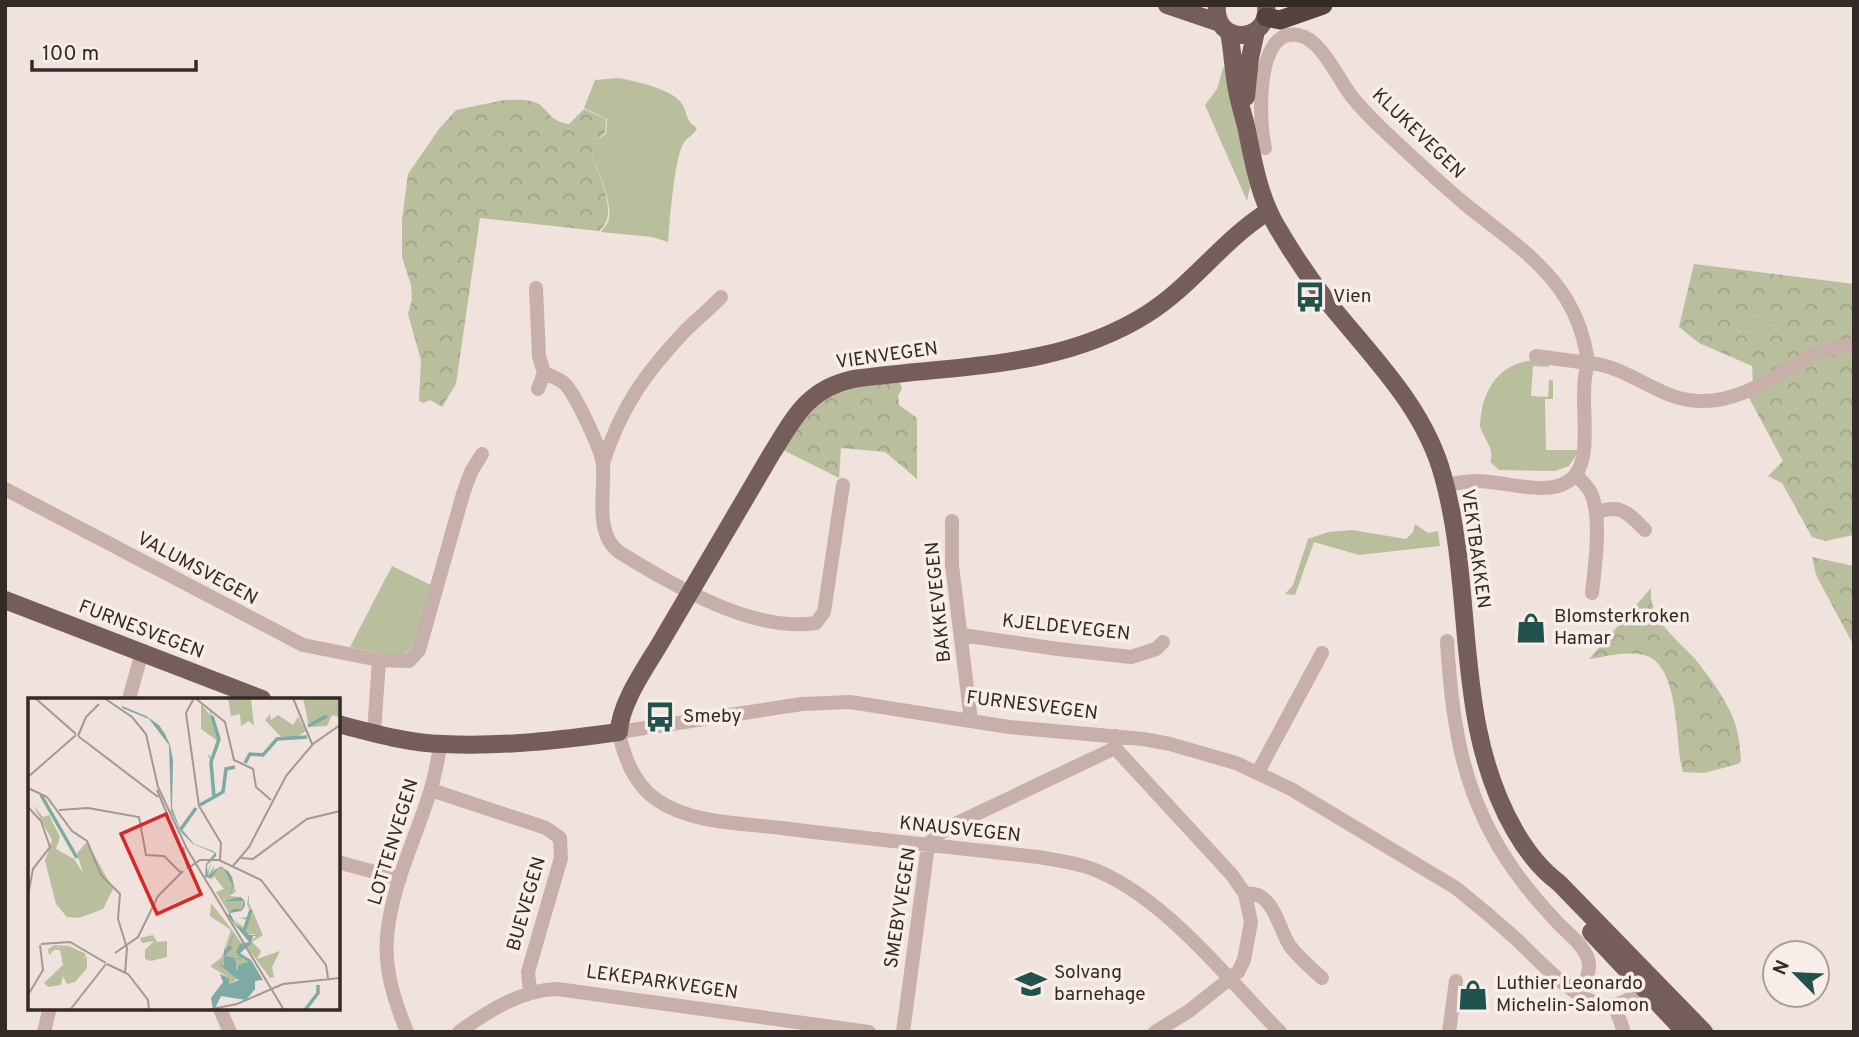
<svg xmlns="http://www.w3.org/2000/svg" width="1859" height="1037" viewBox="0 0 1859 1037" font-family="Overpass,sans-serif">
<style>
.green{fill:#b9be9d}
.forest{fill:url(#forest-crowns);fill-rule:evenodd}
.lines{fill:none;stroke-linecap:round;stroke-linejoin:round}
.minor{stroke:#c7b0a9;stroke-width:14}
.major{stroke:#755e5a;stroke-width:18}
.highway{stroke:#554240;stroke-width:19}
.labels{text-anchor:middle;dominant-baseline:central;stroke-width:7;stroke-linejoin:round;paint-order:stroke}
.street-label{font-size:19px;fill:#342a28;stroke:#f8ede8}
.poi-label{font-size:19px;fill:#342a28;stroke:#f8ede8;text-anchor:start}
.inset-river{fill:none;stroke:#7daaa3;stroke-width:3.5}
.inset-road{fill:none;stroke:#a59894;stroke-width:2}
.view{fill:#d62828;fill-opacity:0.15;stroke:#d62828;stroke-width:3.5}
.inset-edge{fill:none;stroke:#342a28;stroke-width:3.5}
</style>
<defs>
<pattern id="forest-crowns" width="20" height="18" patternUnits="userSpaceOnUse" patternTransform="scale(1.75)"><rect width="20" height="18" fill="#b9be9d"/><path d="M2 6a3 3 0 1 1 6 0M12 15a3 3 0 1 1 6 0" fill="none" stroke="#a0a387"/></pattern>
</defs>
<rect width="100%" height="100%" fill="#f0e2dc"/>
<path class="green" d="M1227 67 1235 116 1250 187 1247 201 1205 105 1217 89 1223 68Z
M618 78C635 81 673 89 682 104 689 115 684 119 697 128 694 135 687 137 683 144 674 161 670 220 668 242L652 237 601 232C603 228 606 226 608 222 614 208 600 171 592 159L596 140 606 134 607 119 584 108 595 80Z
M1756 315 1762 317 1769 326 1783 325V328L1762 337 1758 334 1736 331 1739 320 1744 317Z
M1534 360 1549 362V367L1533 366 1531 396 1548 397 1549 380H1553V399H1545L1546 450H1578V452L1569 466 1555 471 1499 470 1490 462C1496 450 1483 438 1480 426 1480 421 1481 414 1482 409 1488 381 1505 363 1534 360Z
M1415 524 1428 533 1438 531 1440 546 1359 555 1314 542 1295 595 1285 594 1293 585 1308 539 1328 532 1352 530 1406 539 1413 532Z
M392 566 431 585 414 645 405 654 389 655 350 647Z"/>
<path class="forest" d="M504 100C516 100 530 98 540 105 553 115 548 120 569 124L584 109 606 119 605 133 596 140 592 159C600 172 613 207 606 222 605 225 602 228 599 231L480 218 456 384 442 407 430 400 423 403 419 401 421 360 408 314 412 299 411 285 402 257V220L408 174 439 129 456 110Z
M1694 264 1854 284V340L1753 385 1752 366 1699 343 1679 327ZM1756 315 1762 317 1769 326 1782 325 1783 327 1762 337 1758 334 1736 331 1739 320 1744 317Z
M1854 348V535L1825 541 1812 537 1782 483 1768 476 1783 461 1748 396 1832 352Z
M898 377 902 388 898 396 899 405 917 418V479L885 452 841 448 839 478 779 448 827 391Z
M1812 557 1854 566V646L1816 575Z
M1651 588C1648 619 1676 638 1695 659 1708 675 1722 694 1731 713 1738 728 1740 744 1741 761L1738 764 1704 773 1683 772C1674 742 1682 657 1638 654 1622 652 1604 657 1589 659Z"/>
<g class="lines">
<path class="minor" d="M1265 148C1259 124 1254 27 1298 35 1322 39 1338 80 1353 98 1361 108 1369 116 1378 125 1407 152 1435 179 1465 204 1523 251 1578 282 1588 363L1536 356
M536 288 539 356 544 373C551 376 558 378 564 383 575 393 602 451 603 465 605 493 594 533 619 552 672 584 751 633 816 623L824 612 843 485
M538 389 544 373
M603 463C621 407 646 372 686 330 697 319 710 309 721 297
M1577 475C1581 481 1588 487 1591 493 1602 518 1595 566 1592 593
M1446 485C1456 483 1467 481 1478 481 1518 482 1579 509 1584 449 1587 421 1580 390 1588 363 1628 365 1658 400 1699 401 1745 403 1778 371 1817 353 1829 348 1841 346 1854 344
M5 489 303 645 379 660 374 733
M1596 513C1621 503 1628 513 1645 530
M952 521V565L971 721
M962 635 1058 649 1131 657 1156 649 1163 642
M1447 641C1452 727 1463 800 1516 873 1528 890 1542 906 1557 922 1567 933 1583 944 1588 959 1592 971 1584 984 1579 994
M379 660 409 661 419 650 463 494 471 472 482 454
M129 699 142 652
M1115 748 1232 875 1245 894 1251 922 1244 960 1238 972 1189 1011 1155 1032
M1258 772 1322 653
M431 790 546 828 560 838 561 858 528 972 530 992
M338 862 400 879
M1245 894C1273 889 1278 928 1290 946 1299 958 1311 968 1322 978
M1614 1004 1623 1029 1622 1032
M219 1007 230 1032
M44 1032 50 1007
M407 1032C395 1002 384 970 387 937 391 887 415 840 430 792 435 777 437 760 441 745
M459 1032C488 1011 521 990 557 989L869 1032
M903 1032 928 845 937 835 951 826 1115 748 1116 736
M1280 1032C1227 978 1162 894 1090 868 1073 862 1055 860 1038 857 952 847 867 839 782 828 742 823 692 824 657 800 634 784 624 758 619 732L802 704 850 702 1009 727 1143 739 1170 744 1236 763 1291 789 1456 888C1476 904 1495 920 1514 937 1537 958 1573 1000 1604 1005 1622 1007 1639 994 1651 982
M1449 1032 1456 981"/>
<path class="major" d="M1167 5 1220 23
M1217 5C1213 46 1271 44 1266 5
M1229 33C1233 52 1233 71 1237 90 1239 102 1243 114 1246 126 1253 160 1259 197 1277 227 1292 253 1309 278 1327 301 1371 356 1424 406 1443 476 1476 594 1452 722 1515 831 1527 852 1540 869 1559 883L1704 1032
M1246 97 1250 58 1256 31
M5 600 262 699
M338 724C372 733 408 743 443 744 502 747 561 740 619 732 620 701 650 662 665 635 701 574 736 514 772 453 795 416 808 389 853 379 953 365 1059 370 1147 314 1193 285 1223 239 1269 211
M1591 932 1685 1032"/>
<path class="highway" d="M1266 17 1280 20 1323 5"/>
</g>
<defs>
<g id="bus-bare" transform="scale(2.415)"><path d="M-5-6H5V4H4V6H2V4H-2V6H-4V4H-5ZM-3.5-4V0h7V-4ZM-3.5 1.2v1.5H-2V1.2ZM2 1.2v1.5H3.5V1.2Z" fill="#21534c" stroke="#f8ede8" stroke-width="2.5" paint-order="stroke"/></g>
<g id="shop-bare" transform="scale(2.415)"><path d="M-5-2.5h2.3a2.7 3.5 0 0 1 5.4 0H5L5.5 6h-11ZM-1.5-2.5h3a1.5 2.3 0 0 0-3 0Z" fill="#21534c" stroke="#f8ede8" stroke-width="2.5" paint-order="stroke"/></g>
<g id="school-bare" transform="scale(2.415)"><path d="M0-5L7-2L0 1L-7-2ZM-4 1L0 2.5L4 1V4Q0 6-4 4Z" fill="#21534c" stroke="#f8ede8" stroke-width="2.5" paint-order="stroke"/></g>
</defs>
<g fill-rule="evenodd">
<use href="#bus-bare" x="1310" y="297"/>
<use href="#shop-bare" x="1531" y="628"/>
<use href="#bus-bare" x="660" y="717"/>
<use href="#school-bare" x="1031" y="984"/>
<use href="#shop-bare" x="1473" y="995"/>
</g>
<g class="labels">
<g class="street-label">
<text transform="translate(1418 134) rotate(44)">KLUKEVEGEN</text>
<text transform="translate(887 356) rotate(-8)">VIENVEGEN</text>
<text transform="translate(1475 549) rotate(82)">VEKTBAKKEN</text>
<text transform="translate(197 569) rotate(28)">VALUMSVEGEN</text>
<text transform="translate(939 602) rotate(-96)">BAKKEVEGEN</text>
<text transform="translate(1066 628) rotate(6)">KJELDEVEGEN</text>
<text transform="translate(141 630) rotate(21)">FURNESVEGEN</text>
<text transform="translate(1032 706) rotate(7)">FURNESVEGEN</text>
<text transform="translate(960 830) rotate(6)">KNAUSVEGEN</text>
<text transform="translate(394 842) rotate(-73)">LOTTENVEGEN</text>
<text transform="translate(527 904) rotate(-74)">BUEVEGEN</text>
<text transform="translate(901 908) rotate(-81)">SMEBYVEGEN</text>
<text transform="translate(662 983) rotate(8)">LEKEPARKVEGEN</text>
</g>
<g class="poi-label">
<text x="1333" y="297">Vien</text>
<text x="1554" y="617">Blomsterkroken<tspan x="1554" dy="22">Hamar</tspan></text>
<text x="683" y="717">Smeby</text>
<text x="1054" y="973">Solvang<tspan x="1054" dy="22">barnehage</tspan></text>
<text x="1496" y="984">Luthier Leonardo<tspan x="1496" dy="22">Michelin-Salomon</tspan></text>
</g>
</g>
<g transform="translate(28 698)">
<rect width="312" height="312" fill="#f0e2dc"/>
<path d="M221 195V205L235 237 224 244 233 253 229 261 252 253 244 269 246 279 242 280 219 249 229 237 217 235 206 222 217 230 220 222 211 220 224 218 219 206ZM125 237 129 244 139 243V259L123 263 117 261V252L126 243 114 245 112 240ZM27 247 41 248 58 256 56 261 49 254 56 267 40 281 36 251 30 248 21 257 20 251Z" fill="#b9be9d"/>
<path d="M200 0H223L226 28 221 23 213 28 212 16 203 18ZM275 0H311V19L304 17 299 28 281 29ZM173 6 182 17V11L191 40 192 42 190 50 183 64 179 55 184 60 191 44 173 31ZM242 16 243 22 250 17 265 27 270 19 278 33 265 42 253 39 237 22ZM5 107 15 119 21 117 32 139 28 151 46 161 55 175 49 155 59 144 85 191 75 211 51 220 39 219 28 206 17 163 24 142ZM184 162 180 177 186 168V172L193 168 201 174 208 194 201 198 213 199 198 202 204 190 196 203 214 201V211L201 215 188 194 196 191 186 178 184 181 180 180 179 175ZM183 205 205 233 195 254 203 232 182 218ZM30 249 36 250 40 281 56 267 48 258 49 253 56 261 59 258V270L47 284 39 286 35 278 33 287 20 289 16 285 35 267 32 252H26Z" fill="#b9be9d"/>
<path d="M205 233 214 246 209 255 221 265 211 273 206 264 199 270 195 265 203 276 213 279 201 286V280L182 268 193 260Z" fill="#b9be9d"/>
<path d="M95 0 94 8 118 18 131 27 137 36 142 47 145 62 144 110 151 128 166 146 185 153 188 155V158L179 167 180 178 192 169 200 173 204 179 206 188 198 202 213 199 216 202 217 206 216 210 213 213 202 215 207 225 222 237H233L225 238 223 246 212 255 223 262 235 282 227 283V291L218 302 193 298 188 308 192 311H185L183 300 195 284 192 276 201 280V286L211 282 203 276 190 265 196 268V252L200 249 204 238 206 236 201 248 205 249 197 258 207 260 209 273 211 267 220 264 215 260 211 261 208 260H213L208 254 212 246 221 244 200 218 201 215 205 211H214L215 203H197L205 188 196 171 191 170 183 180 177 179 178 166 187 155 165 146 153 134 143 113 141 47 121 21 94 10Z" fill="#7daaa3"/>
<path class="inset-river" d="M184 18 191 41 183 64 186 99M280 28 299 18M217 65 222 56 235 57 249 41 279 39M13 97 49 160M172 107 195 94 198 71 207 69M153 131 168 110M216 233 223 212M277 312 290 295V287"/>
<path class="inset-road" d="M7 0 48 36M76 0 104 19 118 36 130 89 159 151 256 312M166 0 158 15 171 108 193 145 192 162M167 0 197 24 206 62 225 71 228 89 243 102M265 0 284 46M50 38 130 99M50 38 58 19 71 6M0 79 48 37M0 90 19 99 44 133 59 143 73 177 92 196 90 221 99 250 97 275M129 92 140 118M0 109 13 123 22 149 5 171 0 197M31 112 60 110 111 119 118 157 136 158 153 175M155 149 160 171M213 160 225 161 279 121 312 113M205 168 221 149 258 78 285 46 312 27M162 169 172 162H191L233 182 298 267 300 280M13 246 42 244 78 265M87 255 110 239 130 198 155 173M79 266 100 276 120 302 121 312M0 297 15 272 12 247M209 306 255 286 312 280M42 312 78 266M179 312 209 306"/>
<path class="view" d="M138 116 173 196 129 216 93 136Z"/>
<rect width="312" height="312" class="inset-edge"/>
</g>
<rect width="1859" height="1037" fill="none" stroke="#342a28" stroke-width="14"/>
<g transform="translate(1796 974) rotate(294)"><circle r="33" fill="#f8ede8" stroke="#aa9f9b" stroke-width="2"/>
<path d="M0-5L12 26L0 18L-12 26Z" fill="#21534c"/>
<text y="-10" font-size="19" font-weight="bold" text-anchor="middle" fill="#342a28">N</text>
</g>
<path d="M32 60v10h164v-10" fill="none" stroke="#342a28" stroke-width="3.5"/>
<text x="42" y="60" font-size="21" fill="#342a28" stroke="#f8ede8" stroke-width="5" paint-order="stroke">100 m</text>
</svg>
